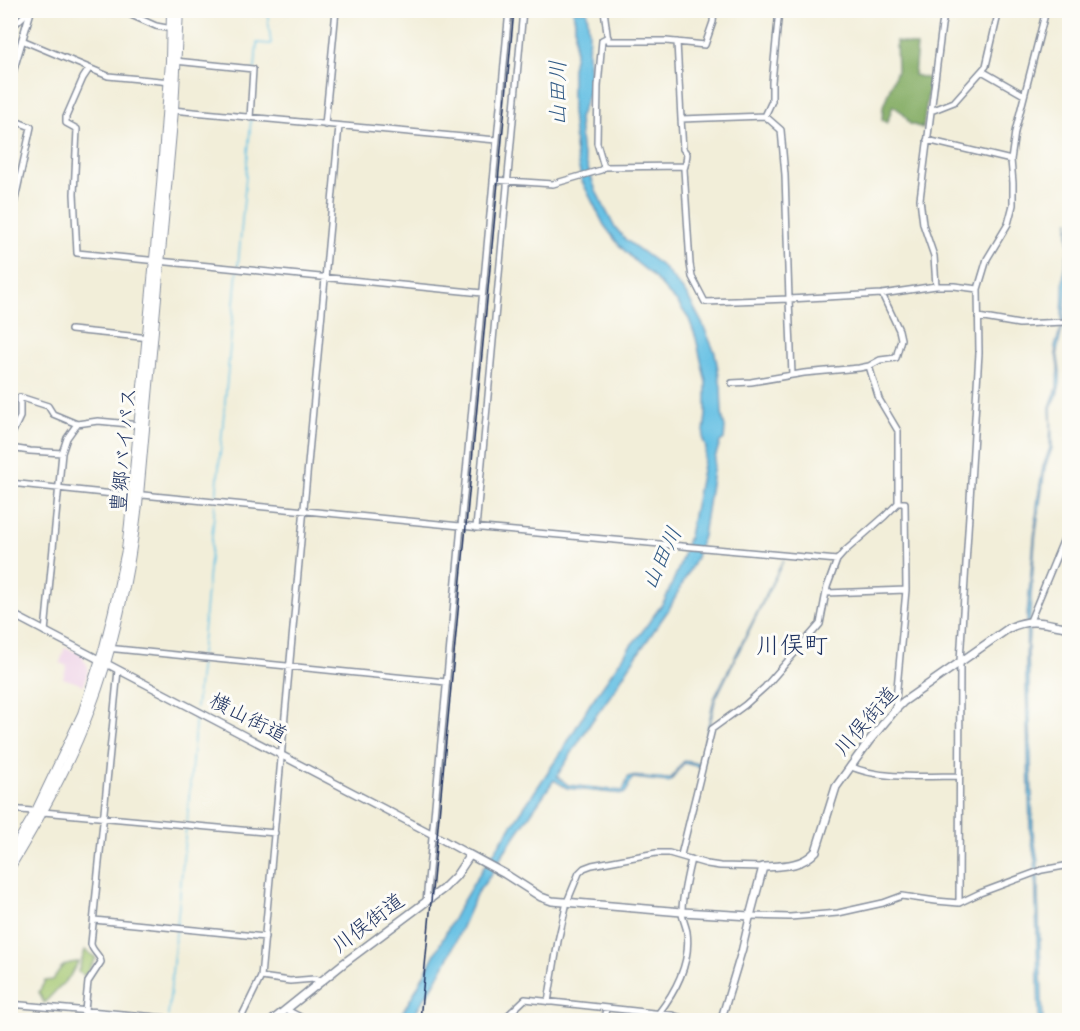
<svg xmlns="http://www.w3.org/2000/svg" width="1080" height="1031" viewBox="0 0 1080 1031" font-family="Kalam,'Klee One',sans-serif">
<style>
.built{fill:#eed0e7}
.green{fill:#a3c66f;stroke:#5f7a66;stroke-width:1.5}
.forest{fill:#82ab62;stroke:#4e6d60;stroke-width:1.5}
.water{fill:#67c1e4;stroke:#4178a1;stroke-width:1.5}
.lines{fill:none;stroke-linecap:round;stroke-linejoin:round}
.stream{stroke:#67c1e4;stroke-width:1.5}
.minor-casing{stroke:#868e9c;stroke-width:8}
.tertiary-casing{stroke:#868e9c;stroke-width:9}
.secondary-casing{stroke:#868e9c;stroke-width:10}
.primary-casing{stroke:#868e9c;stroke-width:10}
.minor{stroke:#fff;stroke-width:5}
.tertiary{stroke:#fff;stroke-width:6}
.secondary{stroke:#fff;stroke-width:7}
.primary{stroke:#fff;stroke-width:8}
.rail{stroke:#1b2f5e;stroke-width:1.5}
.labels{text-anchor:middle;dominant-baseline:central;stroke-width:6;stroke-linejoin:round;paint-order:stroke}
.street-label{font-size:21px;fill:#1b2f5e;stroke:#fdfcf7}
.water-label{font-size:22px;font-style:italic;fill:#325b86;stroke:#fdfcf7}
.quarter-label{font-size:24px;fill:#1b2f5e;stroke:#fdfcf7}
</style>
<rect width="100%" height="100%" fill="#fdfcf7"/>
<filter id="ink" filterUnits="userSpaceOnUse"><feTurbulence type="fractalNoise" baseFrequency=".0167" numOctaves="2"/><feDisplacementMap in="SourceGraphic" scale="12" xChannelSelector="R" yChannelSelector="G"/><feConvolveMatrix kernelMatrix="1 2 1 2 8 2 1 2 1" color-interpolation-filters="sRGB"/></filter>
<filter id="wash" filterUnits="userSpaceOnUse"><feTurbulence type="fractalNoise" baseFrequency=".008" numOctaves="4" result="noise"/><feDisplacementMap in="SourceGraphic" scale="24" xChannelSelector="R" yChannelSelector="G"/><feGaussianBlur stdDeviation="1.35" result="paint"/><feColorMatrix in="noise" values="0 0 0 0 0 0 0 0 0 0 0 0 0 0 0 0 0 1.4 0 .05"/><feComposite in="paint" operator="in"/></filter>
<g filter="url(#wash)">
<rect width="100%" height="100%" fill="#f2eed9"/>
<path class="built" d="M65 647 84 656 83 659 88 666 87 674 84 685 63 678 67 666 60 663Z"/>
<path class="green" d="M85 950 96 958 85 976 78 972Z
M78 962 70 976 44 1003 39 992 45 981 53 980C61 967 62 963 78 962Z"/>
<path class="forest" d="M896 41 917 46 914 75 930 79 923 128 910 124 903 113 893 106 887 123 882 120 883 106 897 70Z"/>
<path class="water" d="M573 11H587L589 33 588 55 590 72 589 92 579 118 581 148 596 191 614 226 626 240 663 267 687 295 703 325 715 353 721 387 722 414 725 428 724 439 720 442 715 458 703 536 695 560 669 609 628 668 613 692 592 721 557 776 568 785 623 791 628 777 631 776 668 779 671 778 683 762 685 761 700 764 714 699 784 559 715 700 701 767 684 763 672 779 669 782 633 778C627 783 630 791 623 794L567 788 554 780 504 852 490 876 477 893 447 961 431 989 410 1020H398L417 988 461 904 478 876 564 748 590 704 632 644 639 636 665 600 679 567 689 536 704 460 706 448 703 440 706 415V382L696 338 689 319 678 303 668 293 651 274 637 263 619 245 604 225 582 181 576 156 572 111V69L575 53V21Z
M1069 220 1070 261 1065 309 1063 325 1057 351 1060 372V384L1057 395 1051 408 1052 448 1045 467 1035 539 1031 598 1028 649 1033 832 1038 862V895L1043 1020H1039L1035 860 1030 831 1026 674 1027 615 1038 498 1043 467 1050 448 1051 423 1050 407 1057 388 1058 367 1055 346 1061 329 1062 318 1064 269 1069 248 1068 229Z"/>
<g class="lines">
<path class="stream" d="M10 25 20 10
M255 69 257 43 271 44 267 10
M238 266 251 119
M216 499 237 271
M201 655 215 504
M196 708 201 659
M187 822 196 713
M177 926 186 827
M168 1016 176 931"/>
</g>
</g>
<g filter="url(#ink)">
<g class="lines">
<g class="minor-casing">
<path id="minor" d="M120 10 156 26 172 29
M604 10 608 41H666L705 45 713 22 714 10
M10 29 30 10
M22 40 108 76 171 82
M677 42 681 119 683 149 687 154 686 162 684 169 690 264 692 277 705 302 789 299 792 375
M175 61 253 69 250 118
M89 69 83 78 66 117V123L77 129 74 194 77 253 482 293
M982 71 1024 95
M172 110 496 140
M931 111 954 102 986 66 999 10
M765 116 772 101V82L779 10
M10 119 31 127 10 222
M681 119 765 116 781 130 785 175 789 299 882 294 936 286H954L978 289 987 259 1008 224 1013 205V183L1011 160 1015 132 1046 10
M325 125 336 10
M927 140 1011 160
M604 167 685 166
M493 180 553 184 601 170 604 167 597 143 598 86 602 40 608 37
M936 286 934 256 923 224 920 199 942 25 944 16 949 10
M978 317 1019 324 1065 322 1070 315
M71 330 150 338
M732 383 751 382 804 373 859 368 869 366 880 360 896 358 901 339 899 330 882 294
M10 438 20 417V397L48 406 53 414 77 424
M10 448 30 451 62 453 67 438 77 424 98 421 140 425
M10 483 132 496 143 495 460 526 837 560
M476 528 523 10
M826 593 906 590
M1030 621 1070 524
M45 632 62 453
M107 648 446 682
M895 710 906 590 905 503H898
M850 766C878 780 929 776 960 776
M10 774 14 775
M10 809 275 833
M681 855 712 729 745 705 765 687 820 624 827 587 837 560 845 551 885 516 898 503V431L879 399 869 366
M426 902 509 10
M959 903 960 661 979 353 978 289
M750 916 790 917 838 913 883 903 902 896 936 901 959 903 980 893 1042 870 1070 865
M94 920 265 937
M261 977 290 981 314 979 322 981
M548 1002 558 941 567 902 579 873 584 868 592 865 656 853H669L707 864 720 866 763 867
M10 1004 190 1020
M287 1010 306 1020
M658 1014C676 991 691 962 687 932 686 926 683 920 682 914 681 901 688 872 691 859
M84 1020 88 982 101 962C100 955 92 951 91 944L118 670
M240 1020 261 977 339 126
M503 1020 525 999 672 1015 689 1020
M604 1020 606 1008"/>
</g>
<g class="tertiary-casing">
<path id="tertiary" d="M10 81 31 10
M10 613 432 834 470 855
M721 1020 742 950 750 916"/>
</g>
<g class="secondary-casing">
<path id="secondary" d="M273 1020 344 963 443 889 456 876 470 855 505 874 541 897 552 901 682 912 750 916 763 867C782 866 802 867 816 851L836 787 869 741 895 710 903 702 1009 628C1032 617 1046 624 1070 628"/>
</g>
<g class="primary-casing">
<path id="primary" d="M10 855 36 811 82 714 104 647 113 611 126 550 129 524 161 185 170 61 171 10
M10 868C40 818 69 767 89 713 116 643 131 569 139 495L174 110 179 10"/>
</g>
<use href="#minor" class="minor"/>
<use href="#tertiary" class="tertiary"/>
<use href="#secondary" class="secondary"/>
<use href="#primary" class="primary"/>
<path class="rail" d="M420 1020 514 10"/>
</g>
</g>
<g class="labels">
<g class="street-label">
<text transform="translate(125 450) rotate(-85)">豊郷バイパス</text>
<text transform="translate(248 719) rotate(27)">横山街道</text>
<text transform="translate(867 722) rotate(-49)">川俣街道</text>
<text transform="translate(369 924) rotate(-37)">川俣街道</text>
</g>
<g class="water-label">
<text transform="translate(559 93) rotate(-90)">山田川</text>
<text transform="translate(663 559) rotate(-65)">山田川</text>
</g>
<g class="quarter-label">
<text x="792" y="646">川俣町</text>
</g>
</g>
<rect width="1080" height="1031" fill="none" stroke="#fdfcf7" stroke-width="36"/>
</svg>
